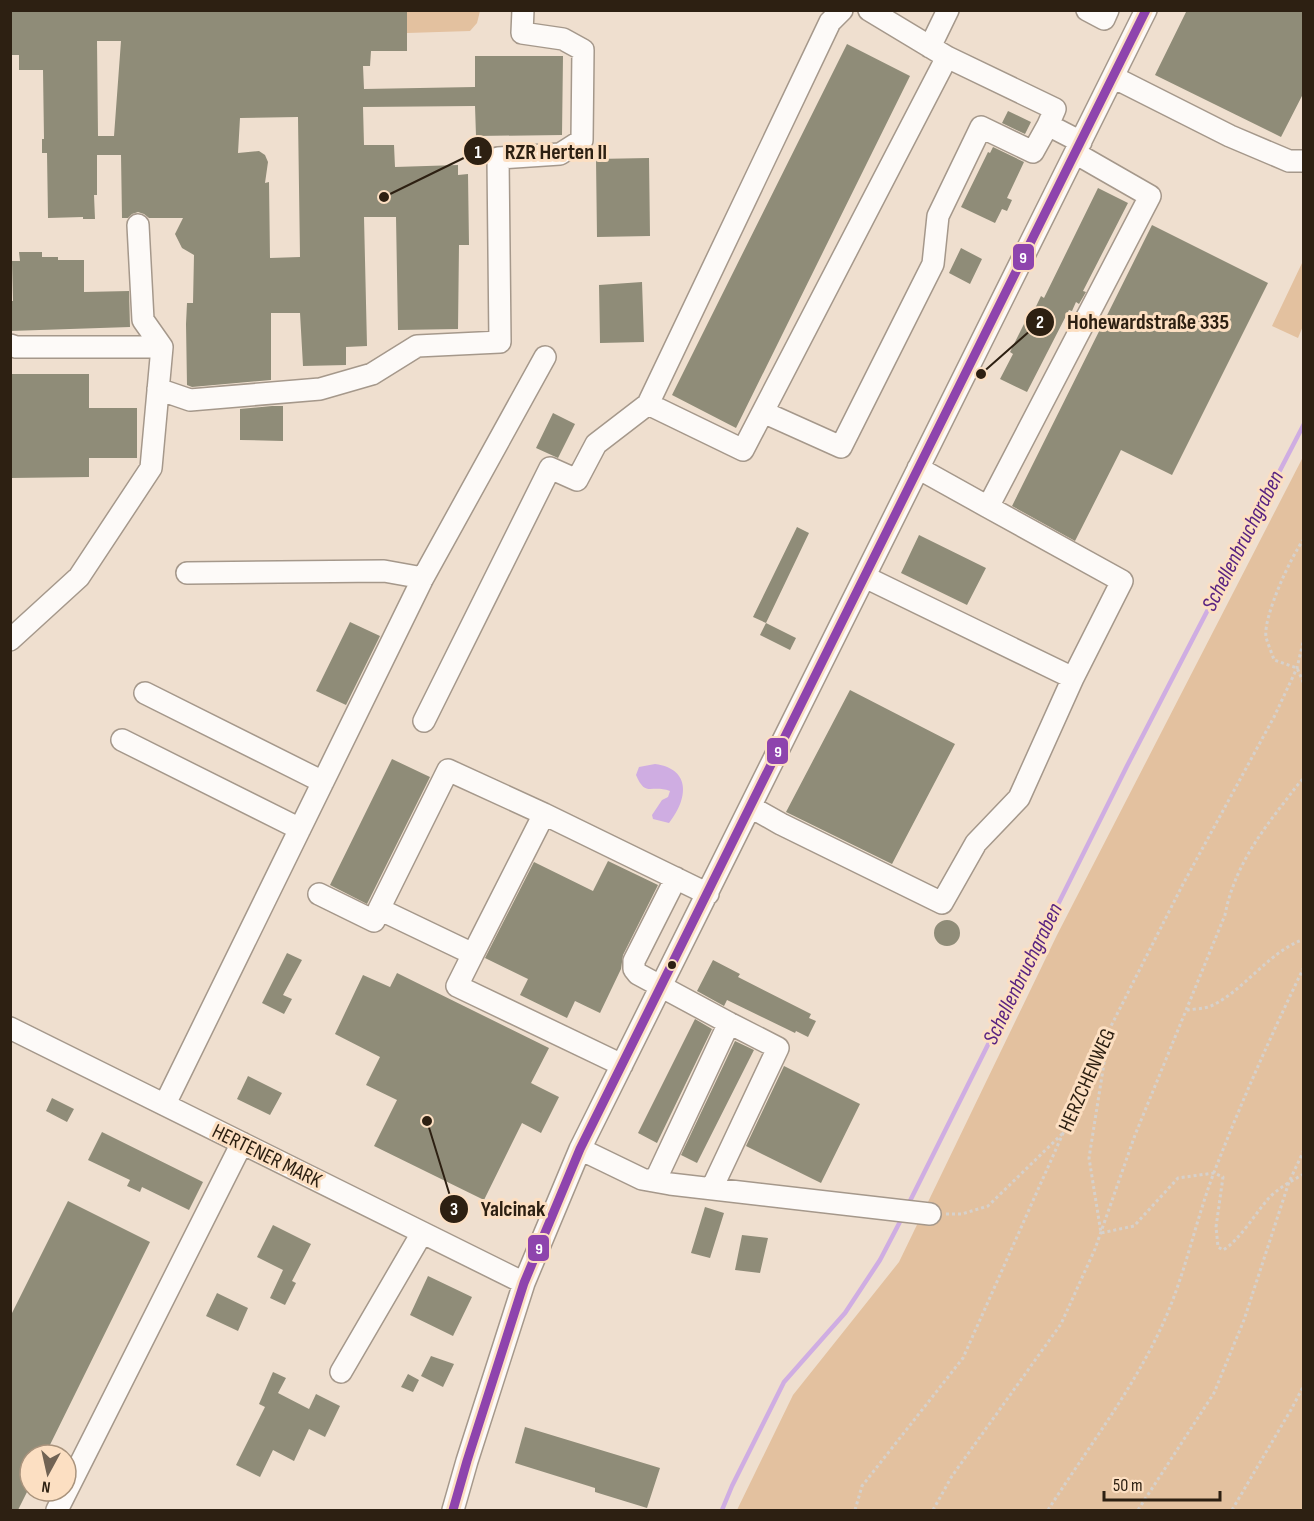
<svg xmlns="http://www.w3.org/2000/svg" width="1314" height="1521" viewBox="0 0 1314 1521" font-family="'Sofia Sans Condensed',sans-serif">
<style>
.green{fill:#e3c19f}
.water{fill:#cfade2}
.lines{fill:none;stroke-linecap:round;stroke-linejoin:round}
.stream{stroke:#cfade2;stroke-width:4.5}
.building{fill:#8f8c78;fill-rule:evenodd}
.minor-casing{stroke:#a5988b;stroke-width:24}
.path{stroke:#d6d1cc;stroke-width:3;stroke-dasharray:3 3;stroke-linecap:butt}
.minor{stroke:#fdfaf8;stroke-width:21}
.bus-1-casing{stroke:#fcdfc2;stroke-width:14}
.bus-1{stroke:#8e44ad;stroke-width:9}
.bus-dot{fill:#2d2012;stroke:#fcdfc2;stroke-width:2}
.labels{text-anchor:middle;dominant-baseline:central;stroke-width:6;stroke-linejoin:round;paint-order:stroke}
.street-label{font-size:21px;fill:#2d2012;stroke:#fcdfc2}
.water-label{font-size:22px;font-style:italic;fill:#592381;stroke:#fcdfc2}
.leader{fill:none;stroke:#2d2012;stroke-width:2}
.callout-dot{fill:#2d2012;stroke:#fcdfc2;stroke-width:2}
.mark-label{font-size:18px;text-anchor:middle;font-weight:bold;fill:#fff}
.callout-label{font-size:22px;text-anchor:middle;font-weight:bold;fill:#2d2012;stroke:#fcdfc2;stroke-width:6;stroke-linejoin:round;paint-order:stroke}
.line-badge{stroke:#fcdfc2;stroke-width:2}
.badge-label{font-size:16px;text-anchor:middle;font-weight:bold;fill:#fff}
</style>
<rect width="100%" height="100%" fill="#efdfcf"/>
<path class="green" d="M407 11 479 10 480 11 477 23 470 31 407 33Z
M1303 261V326L1298 338 1272 326Z
M1303 457V1510H737L793 1395 899 1262 1057 935Z"/>
<path class="water" d="M655 764C693 769 687 801 669 823L653 819 652 815 662 800 668 797 670 791C650 784 646 798 636 775L639 767Z"/>
<g class="lines">
<path class="stream" d="M908 1205 1127 766 1304 424
M722 1510 732 1486 784 1382 845 1313 880 1260 903 1216"/>
</g>
<path class="building" d="M10 10H407V51H371L370 66H363L364 89 475 87V56H563L562 135 476 136 475 106 363 107 364 145H394L395 167 458 165V175L468 174 469 245H459L458 329 398 330 396 217H364L367 346 346 347V365L303 366 300 313H271V380L192 387 187 385 186 324 187 303H193L194 255 182 248 175 234 183 218H149L144 214 138 212 132 214 128 218H122L121 155H97V195H94L95 219H83V217L48 218 47 153H42V139H44L43 70H19V55H10ZM97 41H121L114 136H98ZM298 117 300 257 270 258 269 182 265 183 268 162 265 155 259 151 238 153 240 118Z
M1187 10H1304V92L1281 137 1155 75Z
M847 44 910 76 736 428 672 395Z
M1008 111 1031 122 1025 134 1002 123Z
M993 147 1024 162 1007 198 1012 200 1007 211 1002 209 995 223 961 207 988 152 990 153Z
M649 158 650 236 597 237 596 159Z
M1098 188 1128 203 1083 291 1086 292 1079 304 1076 302 1072 311 1069 310 1027 392 1000 379 1013 354 1010 352 1026 320 1029 321 1041 296 1044 298Z
M1152 225 1268 283 1172 475 1121 450 1075 541 1012 506Z
M961 248 982 259 970 284 949 273Z
M19 252H42V257H58V260H84V292L129 291 130 327 10 331V301H13L12 261H20Z
M642 282 644 342 600 343 599 285Z
M12 374H89V408H137V458H89V477L10 478Z
M272 406H283V441L240 440V409Z
M553 413 575 424 558 458 536 448Z
M797 527 809 533 766 623 753 617Z
M919 535 986 568 967 605 901 573Z
M350 622 380 636 346 705 316 691Z
M766 623 796 638 790 650 760 635Z
M850 690 955 744 892 864 786 812Z
M392 759 430 777 367 904 330 885Z
M608 861 658 885 623 955 621 969 600 1013 575 1001 567 1018 520 995 528 979 485 958 534 862 593 891Z
M934 933a13 13 0 1 1 26 0a13 13 0 1 1-26 0Z
M287 953 302 960 283 995 292 999 284 1014 262 1003Z
M713 960 740 974 738 977 811 1014 809 1018 816 1021 808 1037 796 1031 795 1033 727 1000 724 1006 697 991Z
M397 973 549 1048 531 1083 559 1097 541 1133 522 1123 484 1200 374 1146 397 1100 366 1085 380 1057 335 1034 363 975 390 987Z
M695 1019 712 1029 657 1143 638 1133Z
M735 1041 754 1050 697 1163 681 1155Z
M784 1066 860 1104 821 1183 746 1146Z
M248 1076 282 1093 270 1115 237 1099Z
M52 1098 74 1109 67 1122 46 1111Z
M102 1132 203 1182 189 1210 142 1187 140 1192 127 1186 130 1180 88 1160Z
M68 1201 150 1242 45 1455H30V1486L18 1510H10V1317Z
M705 1207 724 1213 710 1258 691 1253Z
M273 1225 311 1244 292 1281 296 1283 285 1305 270 1298 283 1270 257 1257Z
M742 1235 768 1238 760 1273 735 1270Z
M428 1276 472 1297 453 1336 410 1315Z
M217 1293 248 1308 238 1331 206 1316Z
M431 1356 454 1364 443 1387 421 1376Z
M273 1372 286 1378 278 1393 309 1409 316 1394 340 1406 325 1437 309 1429 294 1461 273 1450 260 1477 236 1465 265 1407 259 1404Z
M408 1374 419 1380 413 1392 401 1387Z
M525 1427 660 1468 647 1508 595 1492V1488L515 1463Z"/>
<g class="lines">
<g class="minor-casing">
<path id="minor" d="M869 10 947 57 1055 109 1048 125 1081 142
M1087 10 1104 19 1108 10
M930 47 948 10
M1113 77 1230 136 1289 161H1304
M138 225 143 320 162 347
M10 345 16 347H162L151 468 79 577 10 640
M158 389 190 400 320 389 372 374 417 346 500 342 498 158 560 154 582 140 583 50 563 39 522 33 523 10
M648 404 743 450 947 57
M763 412 841 447 933 264 938 216 981 127 1033 152 1048 125
M918 468 988 507 1150 196 1075 153
M187 573 384 571 423 578
M865 577 1073 678 1122 581 988 507
M145 693 323 782
M424 721 550 468 577 480 596 444 648 404 830 22 842 10
M122 740 300 829
M751 807 781 824 942 903 976 843 1019 798 1073 678
M544 814 708 894
M319 894 374 921 379 909 473 954 457 986 622 1065
M379 909 448 770 544 814 473 954
M10 1028 524 1283
M165 1104 423 578 545 357
M580 1149 642 1179 670 1184 930 1214
M655 1181 729 1023 638 974 634 969V961L676 878
M712 1188 778 1048 729 1023
M341 1372 422 1233
M57 1510 242 1143
M453 1510 467 1461 524 1283 580 1149 1146 10"/>
</g>
<path class="path" d="M1304 539C1291 556 1263 617 1266 637 1268 645 1272 653 1274 660L1297 668 1304 684
M1187 1010C1194 1009 1204 1009 1211 1006 1245 990 1267 953 1304 939
M1108 1038 1089 1158 1101 1233 1134 1226 1178 1178 1214 1173 1223 1177 1216 1227 1218 1247 1223 1250C1239 1241 1255 1214 1268 1199 1277 1189 1291 1181 1304 1174
M946 1214H962L988 1206 1062 1134
M855 1510 862 1486 963 1358 1109 1030 1182 886 1274 717 1297 668 1304 638
M933 1510 952 1476 1061 1324 1095 1249 1135 1135 1225 915C1233 872 1257 837 1283 804 1290 795 1296 786 1304 778
M1048 1510C1085 1452 1131 1392 1160 1330 1184 1280 1194 1226 1213 1175 1240 1105 1271 1035 1304 967
M1138 1510 1214 1393 1244 1320 1289 1182 1304 1150
M1232 1510 1292 1408 1304 1385"/>
<use href="#minor" class="minor"/>
<g class="bus-1-casing">
<path id="bus-1" d="M453 1510 467 1461 524 1283 580 1149 1146 10"/>
</g>
<use href="#bus-1" class="bus-1"/>
</g>
<circle class="bus-dot" cx="672" cy="965" r="5"/>
<g class="labels">
<g class="street-label">
<text transform="translate(1087 1080) rotate(-66)">HERZCHENWEG</text>
<text transform="translate(267 1156) rotate(26)">HERTENER MARK</text>
</g>
<g class="water-label">
<text transform="translate(1243 541) rotate(-63)">Schellenbruchgraben</text>
<text transform="translate(1023 974) rotate(-64)">Schellenbruchgraben</text>
</g>
</g>
<path class="leader" d="M384 197L478 151M981 374L1040 322M427 1121L454 1209"/>
<g class="callout-dot">
<circle cx="384" cy="197" r="6"/>
<circle cx="981" cy="374" r="6"/>
<circle cx="427" cy="1121" r="6"/>
<circle cx="478" cy="151" r="15"/>
<circle cx="1040" cy="322" r="15"/>
<circle cx="454" cy="1209" r="15"/>
</g>
<g class="mark-label">
<text x="478" y="158">1</text>
<text x="1040" y="328">2</text>
<text x="454" y="1215">3</text>
</g>
<g class="callout-label">
<text x="556" y="159">RZR Herten II</text>
<text x="1148" y="329">Hohewardstraße 335</text>
<text x="513" y="1216">Yalcinak</text>
</g>
<g class="line-badge">
<rect x="1012" y="243" width="23" height="28" rx="6" fill="#8e44ad"/>
<rect x="766" y="737" width="23" height="28" rx="6" fill="#8e44ad"/>
<rect x="527" y="1234" width="23" height="28" rx="6" fill="#8e44ad"/>
</g>
<g class="badge-label">
<text x="1023" y="263">9</text>
<text x="778" y="757">9</text>
<text x="539" y="1254">9</text>
</g>
<rect width="1314" height="1521" fill="none" stroke="#2d2012" stroke-width="24"/>
<g transform="translate(48 1473) rotate(188)"><circle r="28" fill="#fcdfc2" stroke="#a9937c" stroke-width="1.5"/>
<path d="M0-4.5L10 22L0 15L-10 22Z" fill="#716354"/>
<text y="-9" font-size="16" font-weight="bold" text-anchor="middle" fill="#2d2012">N</text>
</g>
<path d="M1104 1491v9h116v-9" fill="none" stroke="#2d2012" stroke-width="3"/>
<text x="1113" y="1491" font-size="18" fill="#2d2012" stroke="#fcdfc2" stroke-width="4.5" paint-order="stroke">50 m</text>
</svg>
